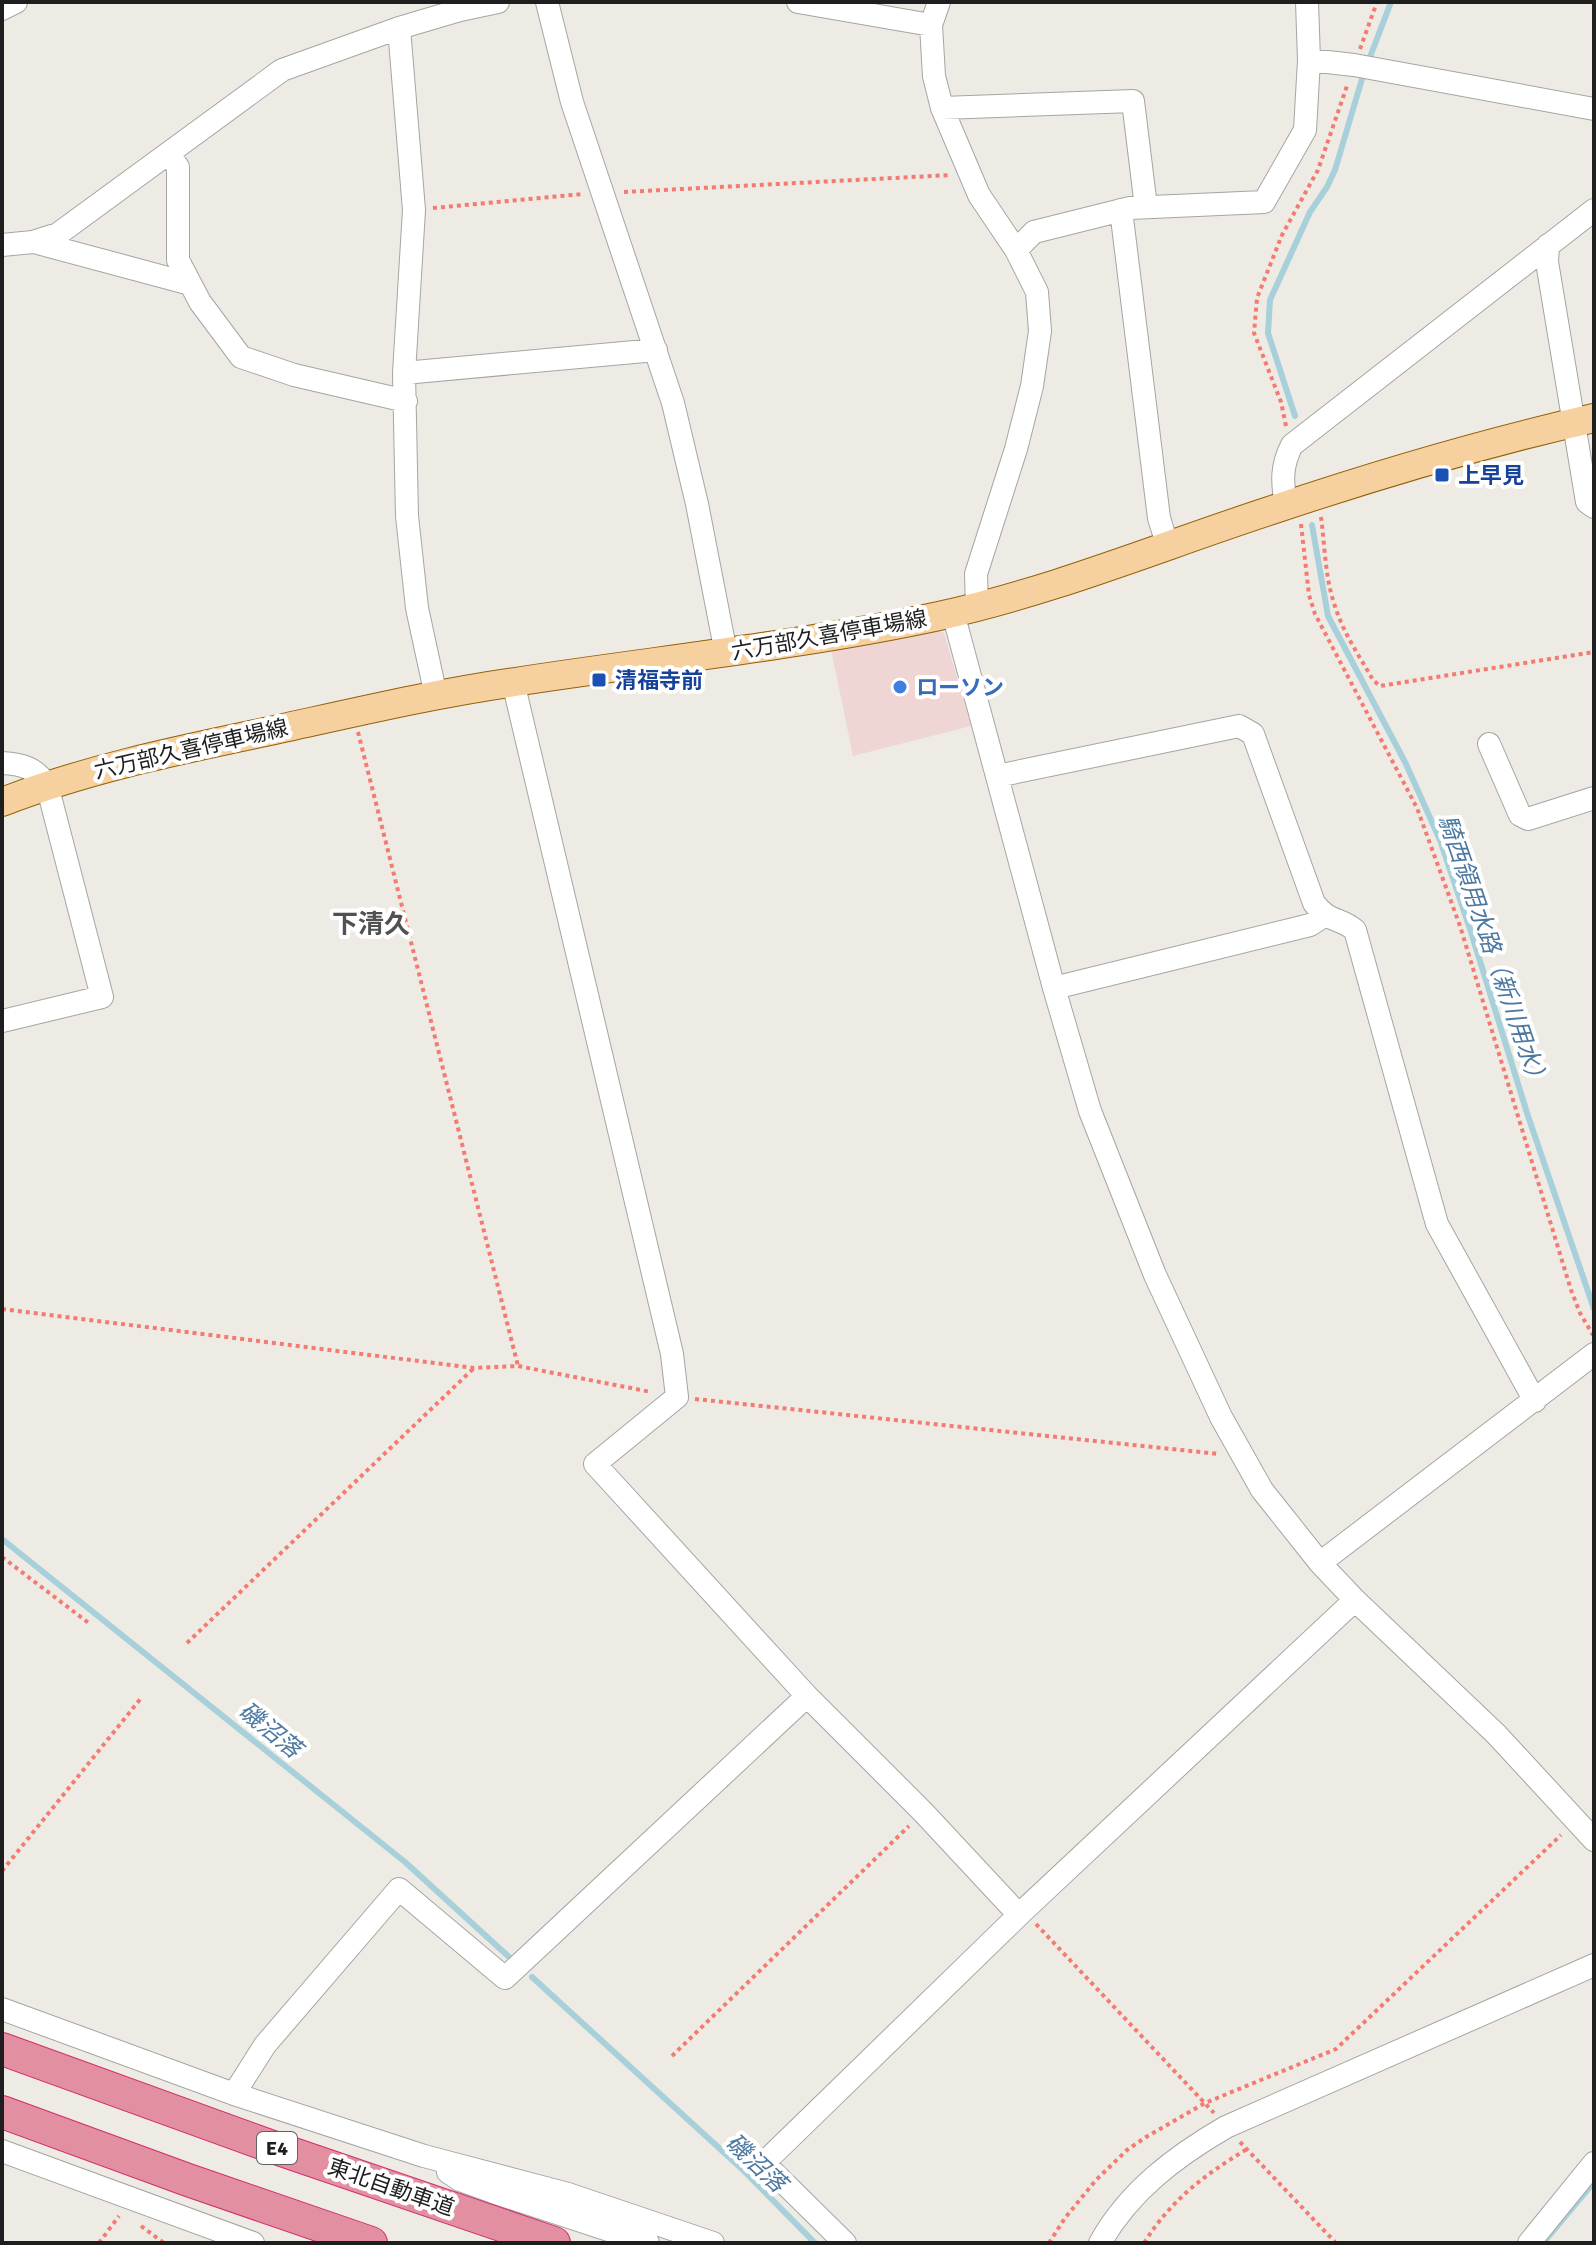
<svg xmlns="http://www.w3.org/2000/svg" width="1596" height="2245" viewBox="0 0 1596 2245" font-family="Signika,'Noto Sans JP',sans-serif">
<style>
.commercial{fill:#efd5d4}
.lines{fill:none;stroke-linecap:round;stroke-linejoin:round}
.stream{stroke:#a7d0da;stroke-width:6}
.minor-casing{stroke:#a5a5a5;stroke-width:24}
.major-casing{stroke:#916007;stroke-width:30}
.highway-casing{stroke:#d22c69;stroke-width:34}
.path{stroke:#f37b71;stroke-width:4;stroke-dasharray:4 4;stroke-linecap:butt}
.minor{stroke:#fff;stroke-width:22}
.major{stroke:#f7d0a0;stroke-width:28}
.highway{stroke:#e28fa1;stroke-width:32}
.transit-dot{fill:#1a4fb4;stroke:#fff;stroke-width:3}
.shop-dot{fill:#3f7fe0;stroke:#fff;stroke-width:3}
.labels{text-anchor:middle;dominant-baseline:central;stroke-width:8;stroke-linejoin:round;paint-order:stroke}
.shield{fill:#fff;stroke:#626262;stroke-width:2}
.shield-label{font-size:20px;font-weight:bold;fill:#1e1e1e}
.transit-label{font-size:22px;font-weight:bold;fill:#164399;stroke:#fff;text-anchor:start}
.street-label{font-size:22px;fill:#1e1e1e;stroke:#fff}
.shop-label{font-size:22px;font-weight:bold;fill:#366cbe;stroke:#fff;text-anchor:start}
.water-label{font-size:24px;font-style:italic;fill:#4c79a1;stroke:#fff}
.quarter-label{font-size:26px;font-weight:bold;fill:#515151;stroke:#fff}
</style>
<rect width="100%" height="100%" fill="#eeebe4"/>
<path class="commercial" d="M929 627 944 633 971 726 853 756 831 649Z"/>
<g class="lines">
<path class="stream" d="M1370 57 1391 2
M1295 416 1268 333 1270 300 1310 212 1327 187 1335 170 1362 79
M1312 525 1328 616 1406 764 1440 840 1471 932 1528 1116 1594 1309
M2 1539 405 1862 509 1957
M532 1977 742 2169 815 2243
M1543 2243 1594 2182"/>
<g class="minor-casing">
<path id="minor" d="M547 2 572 102 673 403 697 504 726 653
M798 2 931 25
M939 2 931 25 934 76 942 108 979 195 1016 250 1037 292 1040 331 1032 386 1016 449 976 574 977 607
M2 9 16 2
M399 28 414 210 404 373 407 516 417 608 436 696
M1309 60 1354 65 1594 109
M942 108 1133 101 1146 207
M169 155 178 167V260L200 302 241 357 294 375 406 401
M1121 210 1159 518 1168 547
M34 242 190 284
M2 245 33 242 58 234 282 70 399 28 460 10 498 2
M1548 245 1547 262 1587 502 1594 507
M1016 250 1034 232 1130 208 1264 202 1305 130 1309 60 1307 2
M404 373 656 350
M1286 505C1282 482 1281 466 1292 445L1594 210
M953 613 1054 988 1090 1111 1155 1275 1221 1417 1262 1490 1320 1563 1355 1600 1496 1734 1594 1840
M513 682 672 1354 677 1397 595 1464 807 1696 923 1812 1019 1915
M1489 744 1520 815 1528 819 1594 798
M2 763C23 764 35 768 47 785L102 997 2 1021
M997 776 1239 726 1253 734 1314 903C1329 923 1339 917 1355 930L1437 1224 1535 1401
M1054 988 1310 925 1324 916
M1320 1563 1594 1354
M2 2009 234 2094 424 2156 568 2194 713 2243
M234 2094 265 2045 399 1889 505 1978 807 1696
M2 2151 253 2243
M448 2172 460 2180 493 2192 648 2243
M845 2243 768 2167 769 2158 1023 1911 1355 1600
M1100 2243C1129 2191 1176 2156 1226 2127L1594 1965
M1529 2243 1594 2163"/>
</g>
<g class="major-casing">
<path id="major" d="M2 802C87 769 175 751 265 732 348 714 431 694 515 682 657 660 799 646 939 616 1053 591 1159 547 1269 511 1376 475 1484 443 1594 418"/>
</g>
<g class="highway-casing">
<path id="highway" d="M2 2049 267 2145 554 2243
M2 2112 188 2180 371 2243"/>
</g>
<path class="path" d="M1360 49 1377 2
M624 192 951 175
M433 208 583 194
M1286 426 1281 402 1254 333 1257 298 1282 235 1318 170 1348 83
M1321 517C1325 547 1325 580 1336 609 1344 634 1360 657 1373 680L1380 686 1594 652
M1301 524 1309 595 1315 614 1417 808 1460 926 1571 1290 1580 1313 1593 1335
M358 732 518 1366
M2 1309 474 1368 518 1366 651 1392
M695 1399 1219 1454
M2 1557 90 1624
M187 1643 474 1368
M2 1871 142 1697
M1036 1924 1214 2113
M672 2056 909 1826
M1240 2142 1335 2242
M141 2226 164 2243
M99 2243 119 2216
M1049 2243 1065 2218 1096 2180 1127 2150 1146 2137 1205 2103 1336 2049 1561 1835
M1144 2243C1172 2199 1203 2176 1247 2149"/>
<use href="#minor" class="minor"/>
<use href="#major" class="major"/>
<use href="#highway" class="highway"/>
</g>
<g class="transit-dot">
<rect x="1434" y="467" width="16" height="16" rx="4"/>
<rect x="591" y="672" width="16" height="16" rx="4"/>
</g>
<circle class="shop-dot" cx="900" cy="687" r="8"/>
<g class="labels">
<rect class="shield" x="257" y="2132" width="40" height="32" rx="6"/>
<g class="shield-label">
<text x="277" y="2148">E4</text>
</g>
<g class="transit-label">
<text x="1458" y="475">上早見</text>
<text x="615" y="680">清福寺前</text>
</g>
<g class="street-label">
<text transform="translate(829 635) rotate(-10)">六万部久喜停車場線</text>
<text transform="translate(191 749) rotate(-13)">六万部久喜停車場線</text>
<text transform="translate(391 2187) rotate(19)">東北自動車道</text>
</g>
<g class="shop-label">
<text x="916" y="687">ローソン</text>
</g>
<g class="water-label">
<text transform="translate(1493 952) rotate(71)">騎西領用水路（新川用水）</text>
<text transform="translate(270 1730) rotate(39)">磯沼落</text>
<text transform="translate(756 2163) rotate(43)">磯沼落</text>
</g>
<g class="quarter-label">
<text x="371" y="925">下清久</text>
</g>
</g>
<rect width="1596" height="2245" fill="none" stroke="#1e1e1e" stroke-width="8"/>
</svg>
